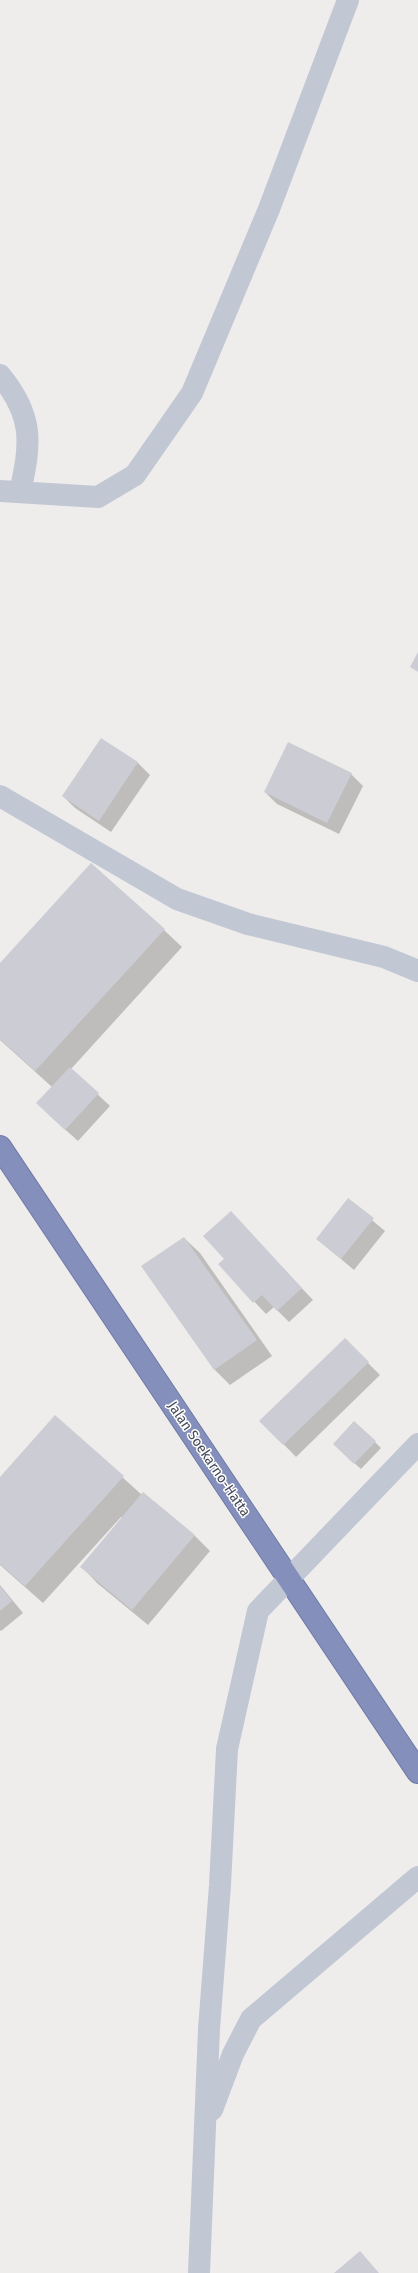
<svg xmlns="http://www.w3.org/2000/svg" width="418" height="2273" viewBox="0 0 418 2273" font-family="'Fira Sans',sans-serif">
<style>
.shadow{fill:#0003}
.building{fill:#cccdd4}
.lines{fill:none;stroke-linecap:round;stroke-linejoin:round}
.highway-casing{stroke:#6f7aa7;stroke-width:24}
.minor{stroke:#c2c7d4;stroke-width:22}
.highway{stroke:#848fbc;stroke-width:22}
.labels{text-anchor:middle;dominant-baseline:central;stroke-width:3;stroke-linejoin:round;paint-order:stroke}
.street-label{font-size:14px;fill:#454a59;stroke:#fff}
</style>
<rect width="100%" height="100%" fill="#efedec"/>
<path class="shadow" d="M101 739 138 763 150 775 111 832 75 808 63 796Z
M351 774 363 786 339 834 277 804 265 792Z
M164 930 182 947 71 1069 110 1106 78 1141 49 1115 52 1087 0 1040V965Z
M348 1200 385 1231 354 1270 317 1239Z
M242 1225 313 1300 289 1322 274 1307 266 1314 219 1264 226 1259Z
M184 1238 200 1253 272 1356 230 1385 214 1369Z
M345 1340 380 1375 296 1457 261 1421Z
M56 1417 142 1495 194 1535 210 1551 148 1625 97 1583 82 1567 122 1518 121 1517 43 1603 0 1565V1479Z
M375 1442 381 1448 361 1469 340 1450Z
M0 1585 23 1613 1 1631 0 1630Z"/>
<path class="building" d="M418 652V672L410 667Z
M101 738 138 762 99 821 62 796Z
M288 742 352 773 327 823 264 792Z
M91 863 165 929 35 1071 0 1039V963Z
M70 1067 99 1093 65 1130 36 1103Z
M348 1198 374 1218 341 1259 316 1239Z
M231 1211 302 1288 277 1311 262 1295 253 1303 218 1264 224 1259 203 1236Z
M184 1237 257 1340 214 1370 141 1266Z
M345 1338 369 1362 283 1445 259 1421Z
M55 1415 124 1476 25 1586 0 1564V1477Z
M354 1421 376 1441 354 1464 333 1444Z
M143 1492 195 1535 132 1610 80 1567Z
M0 1586 12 1601 0 1611Z
M360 2251 379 2273H334Z"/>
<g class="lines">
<g class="highway-casing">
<path id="highway" d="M0 1147 418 1772"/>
</g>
<path class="minor" d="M0 375C34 416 31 443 20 492
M0 491 98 497 135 475 192 393 269 209 348 0
M0 796 177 899 248 924 384 957 418 971
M212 2110 233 2054 251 2019 418 1877
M199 2273 209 2029 220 1885 227 1749 258 1611 418 1444"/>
<use href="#highway" class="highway"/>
</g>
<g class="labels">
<g class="street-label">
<text transform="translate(209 1459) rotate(56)">Jalan Soekarno-Hatta</text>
</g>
</g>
</svg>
